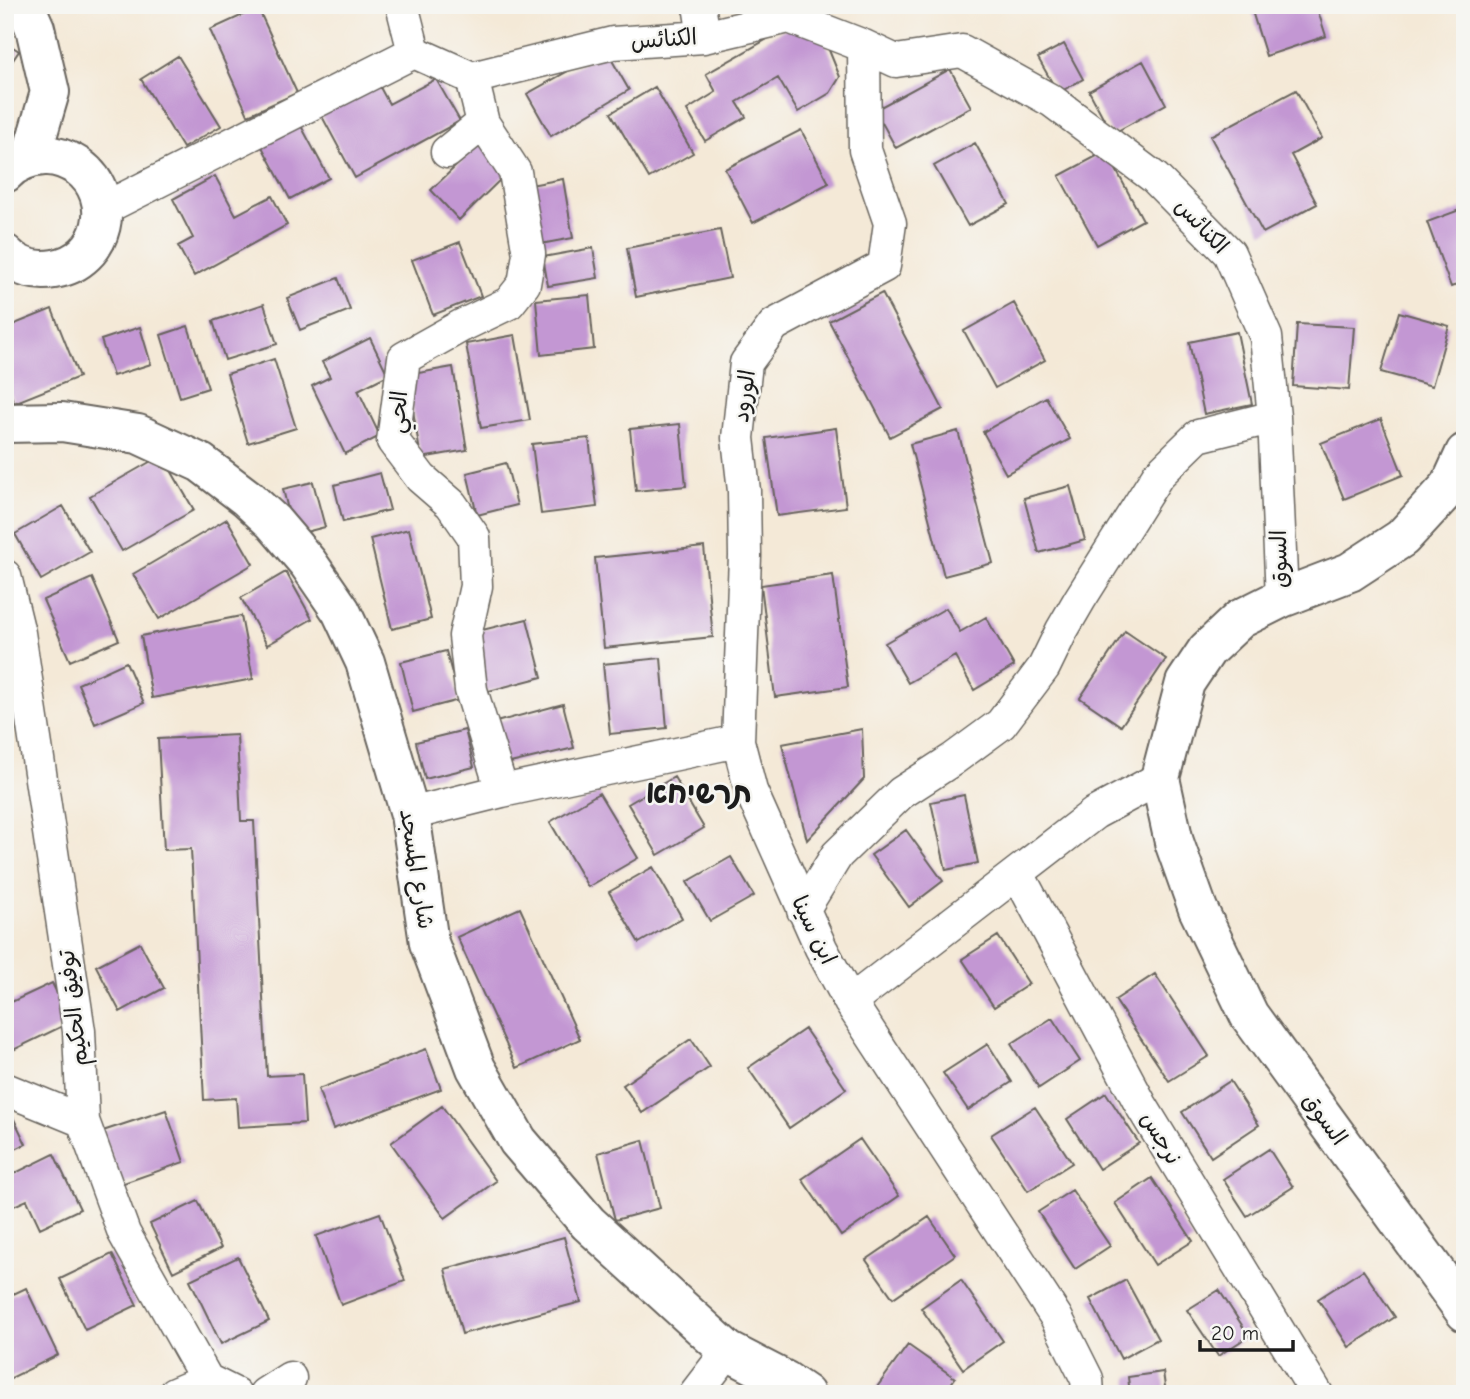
<svg xmlns="http://www.w3.org/2000/svg" width="1470" height="1399" viewBox="0 0 1470 1399" font-family="'Comic Neue','Playpen Sans Arabic','Playpen Sans Hebrew',sans-serif">
<style>
.building{fill:#c397d3}
.lines{fill:none;stroke-linecap:round;stroke-linejoin:round}
.street-casing{stroke:#68645d;stroke-width:35}
.secondary-casing{stroke:#68645d;stroke-width:42}
.street{stroke:#fff;stroke-width:32}
.secondary{stroke:#fff;stroke-width:38}
.labels{text-anchor:middle;dominant-baseline:central;stroke-width:5;stroke-linejoin:round;paint-order:stroke}
.street-label{font-size:23px;fill:#1c1c1c;stroke:#f6f6f2}
.district-label{font-size:30px;font-weight:bold;fill:#1c1c1c;stroke:#f6f6f2}
</style>
<rect width="100%" height="100%" fill="#f6f6f2"/>
<filter id="ink" filterUnits="userSpaceOnUse"><feTurbulence type="fractalNoise" baseFrequency=".0143" numOctaves="2"/><feDisplacementMap in="SourceGraphic" scale="14" xChannelSelector="R" yChannelSelector="G"/><feConvolveMatrix kernelMatrix="1 2 1 2 8 2 1 2 1" color-interpolation-filters="sRGB"/></filter>
<filter id="wash" filterUnits="userSpaceOnUse"><feTurbulence type="fractalNoise" baseFrequency=".00686" numOctaves="4" result="noise"/><feDisplacementMap in="SourceGraphic" scale="28" xChannelSelector="R" yChannelSelector="G"/><feGaussianBlur stdDeviation="1.57" result="paint"/><feColorMatrix in="noise" values="0 0 0 0 0 0 0 0 0 0 0 0 0 0 0 0 0 1.4 0 .05"/><feComposite in="paint" operator="in"/></filter>
<g filter="url(#wash)">
<rect width="100%" height="100%" fill="#f4e9d7"/>
<g id="blocks">
<path class="building" d="M1268 5H1316L1326 36 1266 56 1252 11Z
M258 8 297 93 248 115 210 30Z
M792 25 824 38 840 77 830 93 798 112 778 78 737 102 746 117 705 141 687 110 716 92 706 74Z
M5 42 19 51 5 72Z
M1064 44 1083 79 1058 93 1038 58Z
M606 50 629 90 551 136 527 94Z
M178 56 221 126 183 148 141 79Z
M1143 61 1166 104 1112 134 1089 91Z
M950 69 971 107 896 148 875 110Z
M375 78 389 104 436 79 460 121 355 178 318 109Z
M655 87 693 153 649 178 611 113Z
M1296 90 1322 138 1291 155 1317 204 1263 233 1210 136Z
M299 122 329 178 290 199 260 143Z
M801 130 829 183 753 223 725 169Z
M480 143 508 172 459 220 431 190Z
M975 143 1009 204 968 226 934 166Z
M1106 151 1143 220 1097 245 1059 176Z
M215 176 236 215 272 196 287 225 194 276 178 246 193 238 173 199Z
M563 179 573 238 535 245 525 186Z
M1462 209 1465 216V282L1451 287 1427 222Z
M720 230 730 278 636 297 627 248Z
M460 242 481 296 433 315 412 260Z
M593 248 598 278 548 286 543 257Z
M338 278 350 310 300 330 287 298Z
M882 293 943 409 890 437 829 321Z
M589 295 594 349 541 355 536 300Z
M1014 303 1045 360 995 388 964 331Z
M264 304 277 344 225 360 213 321Z
M52 309 79 377 14 403 5 381V328Z
M1399 312 1449 326 1432 386 1381 372Z
M1297 324 1354 327 1349 390 1293 386Z
M188 326 208 388 180 397 161 335Z
M140 327 151 364 113 376 101 340Z
M1237 332 1252 404 1204 414 1189 342Z
M515 335 530 420 481 428 466 344Z
M370 338 388 375 358 390 380 436 345 454 312 386 330 377 322 362Z
M274 359 296 428 248 443 227 374Z
M453 367 467 450 421 458 407 375Z
M1046 397 1070 439 1006 474 983 432Z
M1381 419 1403 475 1344 499 1321 443Z
M680 424 686 486 636 491 630 429Z
M836 428 846 507 777 516 766 438Z
M958 431 993 563 944 576 910 444Z
M589 438 597 507 541 514 532 444Z
M162 455 194 510 122 551 90 496Z
M506 463 517 505 477 515 467 473Z
M380 473 390 510 343 522 334 485Z
M313 482 325 527 294 535 283 489Z
M1070 486 1085 540 1039 553 1024 498Z
M63 506 90 552 41 580 15 534Z
M227 519 253 564 159 619 133 574Z
M409 529 431 619 392 629 370 539Z
M704 547 713 637 604 648 595 558Z
M286 572 312 619 267 645 241 598Z
M833 575 848 687 775 697 761 585Z
M92 578 119 640 70 661 43 600Z
M946 608 960 632 986 617 1014 666 974 690 955 656 908 683 885 643Z
M241 616 253 679 152 698 141 636Z
M527 619 542 677 485 692 470 633Z
M1125 631 1166 659 1121 726 1080 698Z
M446 651 459 700 413 712 401 662Z
M661 658 667 728 610 734 603 664Z
M126 662 144 703 95 724 78 684Z
M563 704 574 748 506 764 496 722Z
M862 729 864 779 807 840 782 744Z
M465 730 474 767 425 779 416 742Z
M237 735 241 821H254L267 1076 302 1074 305 1123 238 1127 236 1098 204 1100 191 849 164 850 158 739Z
M674 777 704 828 658 855 628 804Z
M599 793 638 858 588 887 550 822Z
M964 795 978 863 946 870 931 802Z
M906 830 943 881 909 907 871 855Z
M731 857 754 896 710 921 687 882Z
M653 867 682 918 639 943 609 892Z
M520 908 580 1039 517 1068 457 937Z
M998 936 1029 984 994 1007 962 959Z
M140 943 164 988 120 1012 96 966Z
M1155 974 1209 1056 1169 1081 1115 1000Z
M52 983 71 1022 5 1054V1005Z
M1052 1018 1080 1061 1039 1088 1011 1044Z
M805 1029 846 1089 789 1128 748 1068Z
M691 1039 710 1067 642 1113 623 1085Z
M988 1044 1012 1082 968 1110 943 1073Z
M426 1049 441 1089 333 1129 318 1089Z
M1230 1081 1259 1125 1211 1157 1182 1112Z
M1106 1093 1139 1143 1099 1169 1067 1119Z
M442 1106 496 1181 445 1218 391 1143Z
M1035 1107 1072 1163 1028 1191 991 1135Z
M9 1109 26 1144 5 1154V1111Z
M166 1110 184 1162 121 1184 103 1131Z
M860 1139 899 1196 841 1236 802 1179Z
M643 1140 660 1208 615 1220 598 1153Z
M1269 1149 1293 1187 1247 1216 1223 1179Z
M54 1154 80 1209 40 1228 27 1200 5 1210V1178Z
M1152 1178 1193 1241 1155 1265 1115 1203Z
M1072 1190 1110 1246 1075 1269 1038 1212Z
M198 1201 221 1248 173 1272 150 1224Z
M380 1213 405 1281 341 1305 316 1236Z
M929 1217 955 1255 893 1298 866 1260Z
M564 1237 581 1302 462 1334 445 1269Z
M112 1254 137 1305 85 1330 60 1279Z
M238 1257 269 1321 221 1344 190 1280Z
M1363 1270 1395 1317 1349 1347 1318 1299Z
M961 1280 1003 1341 963 1369 921 1308Z
M1126 1280 1158 1339 1121 1359 1090 1299Z
M26 1288 58 1355 5 1381V1298Z
M1219 1290 1249 1336 1218 1356 1187 1310Z
M908 1345 955 1378 944 1394H886L877 1387Z
M1163 1372 1166 1394H1130L1128 1377Z"/>
</g>
</g>
<g filter="url(#ink)">
<use href="#blocks" fill-opacity="0" stroke="#68645d" stroke-width="2"/>
<g class="lines">
<g class="street-casing">
<path id="street" d="M402 5 414 52
M699 5 704 37
M472 78 483 123 515 172 529 254 524 284 509 303 461 326 404 358 393 441 421 478 451 504 474 537 476 586 465 636 471 690 502 791
M447 152 483 123
M103 209 414 52 472 78 613 43 704 37 789 17 864 46 896 61 962 51 1052 101 1155 178 1229 253 1266 337 1274 417 1282 598
M5 576 19 633 79 1031 83 1121 124 1233 207 1380 174 1394
M738 741 745 556 744 491 738 438 746 363 774 325 884 266 890 223 865 150 864 46
M410 814 502 791 738 741 751 791 821 948 850 1002 1056 1317 1087 1379 1088 1394
M1018 874 1141 1105 1317 1394
M803 910 837 855 901 793 952 760 1001 724 1044 667 1062 630 1080 599 1158 475 1198 436 1274 417
M850 1002 1095 813 1160 778
M5 1089 83 1121
M207 1380 235 1394
M265 1394 290 1378
M695 1394 728 1351"/>
</g>
<g class="secondary-casing">
<path id="secondary" d="M25 5 35 28 50 92 31 157
M5 173C15 162 29 157 44 156 56 155 68 160 79 167 119 197 105 261 54 269 37 272 18 268 5 254
M5 423 62 422 138 434 201 463 247 498 273 522 308 563 341 611 365 662 410 814 429 943 476 1068 518 1141 588 1223 728 1351 786 1381 805 1394
M1465 453 1450 486 1402 538 1350 572 1282 598 1240 619 1207 650 1185 683 1160 778 1174 842 1198 909 1249 1015 1465 1312"/>
</g>
<use href="#street" class="street"/>
<use href="#secondary" class="secondary"/>
</g>
</g>
<g class="labels">
<g class="street-label">
<text transform="translate(664 39) rotate(-4)">الكنائس</text>
<text transform="translate(1202 226) rotate(47)">الكنائس</text>
<text transform="translate(744 396) rotate(-82)">الورود</text>
<text transform="translate(398 412) rotate(-85)">الحي</text>
<text transform="translate(1279 559) rotate(-91)">السوق</text>
<text transform="translate(417 869) rotate(81)">شارع المسجد</text>
<text transform="translate(814 930) rotate(64)">ابن سينا</text>
<text transform="translate(73 1008) rotate(-97)">توفيق الحكيم</text>
<text transform="translate(1325 1119) rotate(54)">السوق</text>
<text transform="translate(1161 1138) rotate(59)">نرجس</text>
</g>
<g class="district-label">
<text x="699" y="793">תרשיחא</text>
</g>
</g>
<rect width="1470" height="1399" fill="none" stroke="#f6f6f2" stroke-width="28"/>
<path d="M1200 1340v10h93v-10" fill="none" stroke="#1c1c1c" stroke-width="3.5"/>
<text x="1211" y="1340" font-size="21" fill="#1c1c1c" stroke="#f6f6f2" stroke-width="5" paint-order="stroke">20 m</text>
</svg>
